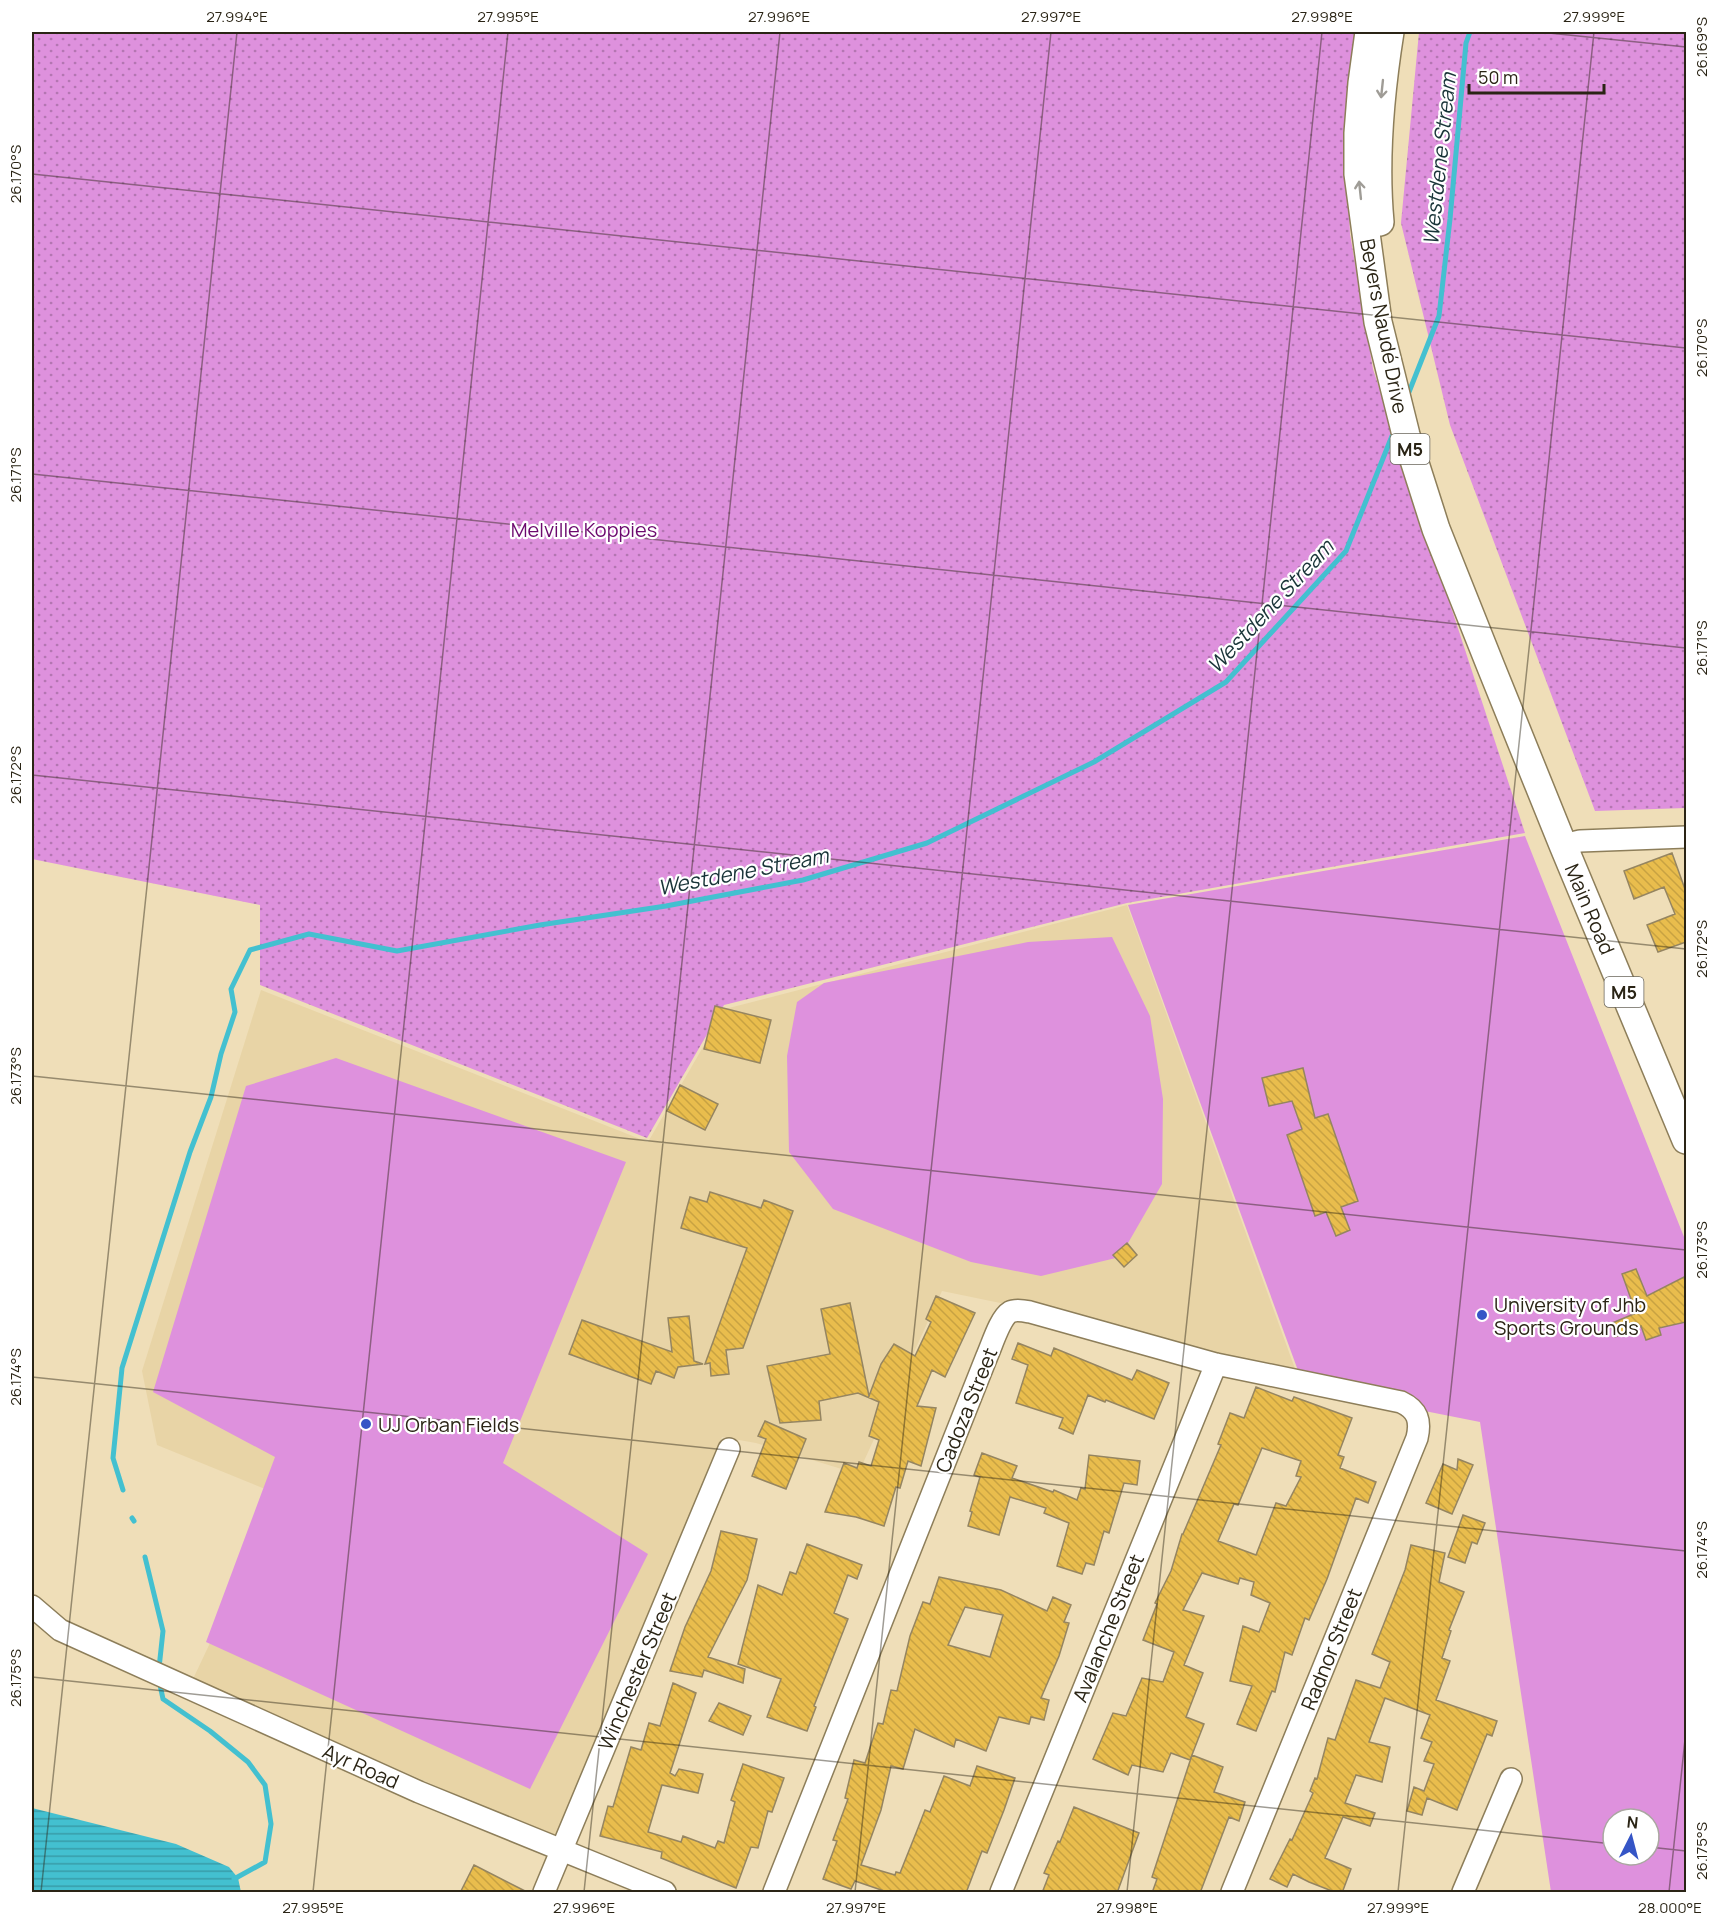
<svg xmlns="http://www.w3.org/2000/svg" width="1718" height="1924" viewBox="0 0 1718 1924" font-family="Manrope,sans-serif">
<style>
.built{fill:#e8d4a6}
.grass{fill:#de91dd;fill-rule:evenodd}
.park{fill:url(#park-dots)}
.water{fill:url(#water-rules)}
.lines{fill:none;stroke-linecap:round;stroke-linejoin:round}
.stream{stroke:#43c0d0;stroke-width:5}
.building{fill:url(#building-back-hatch);stroke:#958561;stroke-width:1.5;fill-rule:evenodd}
.minor-casing{stroke:#8d7e5a;stroke-width:24}
.major-casing{stroke:#8d7e5a;stroke-width:30}
.minor{stroke:#fff;stroke-width:21}
.major{stroke:#fff;stroke-width:27}
.oneway{stroke:#9f9c96}
.ticks{fill:none;stroke:#2a2415;stroke-width:1.5;stroke-opacity:0.45}
.poi-dot{fill:#3555c6;stroke:#fff;stroke-width:2}
.labels{text-anchor:middle;dominant-baseline:central;stroke-width:4.5;stroke-linejoin:round;paint-order:stroke}
.shield{fill:#fff;stroke:#6a665b;stroke-width:1.5}
.shield-label{font-size:18px;font-weight:bold;fill:#2a2415}
.street-label{font-size:20px;fill:#2a2415;stroke:#fff}
.park-label{font-size:20px;fill:#6c096e;stroke:#fff}
.poi-label{font-size:20px;fill:#2a2415;stroke:#fff;text-anchor:start}
.water-label{font-size:21px;font-style:italic;fill:#193438;stroke:#fff}
.neatline{fill:none;stroke:#2a2415;stroke-width:2}
.ticks-label{font-size:15px;text-anchor:middle;fill:#2a2415}
</style>
<defs>
<pattern id="park-dots" width="8" height="8" patternUnits="userSpaceOnUse" patternTransform="scale(1.5)"><rect width="8" height="8" fill="#de91dd"/><path d="M2 2h.1M6 6h.1" fill="none" stroke="#b476b2" stroke-width="1.8" stroke-linecap="round"/></pattern>
<pattern id="water-rules" width="6" height="5" patternUnits="userSpaceOnUse" patternTransform="scale(1.5)"><rect width="6" height="5" fill="#43c0d0"/><path d="M0 2.5h6" fill="none" stroke="#389ca8"/></pattern>
<pattern id="building-back-hatch" width="6" height="6" patternUnits="userSpaceOnUse" patternTransform="scale(1.5)"><rect width="6" height="6" fill="#e9bd4d"/><path d="M-1 5l2 2M0 0l6 6M5-1l2 2" fill="none" stroke="#c8a242"/></pattern>
</defs>
<rect width="100%" height="100%" fill="#efdeb8"/>
<path class="built" d="M1127 905 1302 1388 1015 1306 942 1291 858 1474 756 1443 722 1437 559 1840 193 1679 280 1495 157 1445 142 1371 261 990 648 1142 725 1009Z"/>
<path class="grass" d="M1525 836 1686 1242V1892H1551L1480 1422 1304 1387 1128 905ZM1613 1819H1649V1855H1613Z
M1112 937 1150 1016 1163 1099 1162 1184 1120 1257 1041 1276 971 1262 833 1209 789 1152 787 1056 797 1002 824 983 1028 942Z
M336 1058 626 1162 503 1463 648 1554 530 1789 206 1642 275 1457 153 1392 246 1086Z"/>
<path class="park" d="M32 32H1358L1346 140 1350 234 1373 369 1525 833 1127 903 724 1005 647 1138 260 985V905L32 859Z
M1419 32H1686V808L1595 811 1450 425 1401 223Z"/>
<path class="water" d="M32 1808 176 1844 229 1867 238 1878 241 1892H32Z"/>
<g class="lines">
<path class="stream" d="M1409 392 1439 316 1450 219 1466 43 1470 32
M123 1490 113 1458 122 1368 190 1152 211 1097 221 1054 235 1012 231 989 250 950 309 934 397 951 540 925 666 906 803 880 927 843 1094 762 1226 682 1346 551 1392 436
M132 1518 134 1521
M145 1557 163 1631 159 1668
M159 1680 163 1699 210 1731 248 1762 265 1785 271 1824 265 1862 234 1879"/>
</g>
<path class="building" d="M1672 853 1686 892V942L1658 952 1647 925 1675 914 1664 887 1634 899 1624 871Z
M715 1006 771 1020 760 1063 704 1049Z
M1303 1068 1315 1118 1328 1114 1358 1201 1341 1207 1350 1230 1336 1236 1326 1212 1315 1216 1287 1135 1302 1129 1292 1101 1269 1106 1262 1078Z
M680 1085 718 1104 705 1130 667 1111Z
M710 1192 761 1208 764 1200 793 1211 743 1348 726 1350 729 1374 711 1376 710 1363 705 1364 747 1248 681 1228 690 1197 707 1202Z
M1127 1243 1137 1255 1124 1267 1113 1255Z
M1636 1269 1647 1296 1686 1276V1322L1659 1328 1661 1335 1646 1340 1641 1326 1615 1337 1610 1324 1636 1313 1622 1274Z
M936 1296 975 1313 945 1377 932 1370 917 1406 936 1408 921 1466 908 1461 900 1488 896 1487 884 1526 856 1517 825 1512 844 1463 857 1468 859 1462 871 1466 879 1440 869 1436 879 1402 858 1393 819 1401 821 1420 780 1423 767 1366 830 1354 821 1309 850 1303 869 1396 881 1364 894 1344 915 1356 931 1322 926 1319Z
M689 1316 694 1361 703 1364 678 1367 674 1378 656 1371 651 1384 569 1354 582 1320 672 1352 668 1318Z
M1018 1343 1051 1356 1054 1348 1132 1380 1137 1370 1169 1383 1154 1419 1106 1400 1105 1402 1088 1395 1073 1434 1059 1428 1063 1418 1016 1403 1028 1365 1012 1359Z
M1256 1387 1292 1401 1294 1397 1352 1418 1338 1455 1344 1457 1340 1468 1376 1482 1368 1503 1356 1498 1327 1579 1309 1620 1305 1618 1292 1655 1285 1652 1275 1692 1272 1691 1256 1731 1237 1724 1252 1686 1230 1681 1243 1626 1259 1632 1270 1603 1251 1595 1254 1582 1240 1578 1238 1584 1202 1573 1183 1610 1204 1616 1184 1665 1203 1673 1186 1717 1204 1724 1190 1760 1171 1753 1163 1772 1132 1765 1128 1775 1093 1759 1113 1713 1126 1716 1142 1678 1163 1682 1174 1652 1143 1640 1157 1604 1155 1603 1171 1571 1182 1534H1183L1221 1445 1218 1444 1230 1413 1244 1418ZM1262 1448 1301 1461 1296 1476 1301 1477 1286 1506 1276 1503 1256 1555 1218 1541 1234 1504 1238 1505Z
M765 1421 806 1439 786 1489 752 1476 766 1439 758 1436Z
M982 1453 1017 1466 1012 1478 1053 1492 1054 1490 1077 1500 1081 1488 1085 1489 1089 1455 1140 1461 1137 1485 1124 1483 1109 1533 1104 1531 1094 1565 1086 1563 1082 1574 1057 1566 1069 1523 1044 1513 1046 1508 1010 1497 999 1535 968 1526 972 1512 970 1511 980 1477 974 1475Z
M1458 1459 1473 1465 1452 1514 1426 1503 1443 1464 1457 1470Z
M1463 1515 1485 1523 1477 1544 1472 1542 1465 1563 1448 1557Z
M721 1531 757 1539 747 1580 708 1657 745 1669 743 1683 704 1670 702 1677 670 1671 685 1627 711 1571Z
M807 1544 862 1565 857 1579 848 1575 834 1613 848 1619 814 1706 816 1707 807 1731 767 1717 781 1679 738 1664 758 1585 782 1595 790 1572 796 1574Z
M1411 1545 1445 1553 1439 1582 1464 1592 1449 1630 1451 1631 1442 1658 1450 1661 1436 1700 1497 1721 1492 1736 1487 1734 1457 1810 1427 1798 1422 1815 1407 1811 1414 1787 1424 1791 1434 1764 1424 1761 1432 1742 1421 1738 1430 1715 1385 1698 1369 1742 1390 1747 1382 1782 1356 1775 1345 1803 1375 1813 1370 1826 1343 1817 1325 1858 1351 1869 1342 1893H1337L1309 1882 1293 1874 1287 1887 1270 1879 1290 1839 1292 1840 1313 1793 1310 1791 1315 1778 1317 1779 1328 1738 1335 1740 1356 1680 1380 1688 1390 1662 1372 1654 1405 1570Z
M939 1577 1001 1590 1047 1611 1053 1597 1071 1605 1064 1622 1069 1623 1059 1656 1041 1698 1049 1700 1044 1720 1031 1717 1029 1724 999 1717 986 1751 956 1739 954 1747 915 1729 903 1769 891 1766 881 1810 861 1865 895 1875 896 1872 900 1873 918 1828 925 1810 930 1812 944 1776 970 1786 977 1766 1015 1778 1004 1810 987 1853 982 1851 966 1893H890L855 1881 851 1889 823 1879 837 1841 833 1840 848 1799 845 1798 854 1760 865 1763 878 1723 883 1724 891 1690 897 1691 910 1636 923 1602 930 1604ZM965 1607 1003 1615 990 1657 948 1645Z
M673 1683 696 1693 670 1773 675 1776 679 1769 703 1774 698 1793 662 1785 648 1832 681 1842 683 1836 715 1848 718 1841 724 1843 735 1802 731 1800 743 1764 784 1778 772 1812 768 1811 758 1848 751 1847 736 1888 661 1858 662 1852 600 1836 608 1806 613 1807 631 1747 641 1750 649 1723 660 1726Z
M719 1703 751 1716 743 1735 709 1721Z
M1192 1755 1223 1767 1214 1792 1245 1802 1239 1821 1229 1817 1200 1893H1152L1157 1879 1152 1877Z
M1074 1807 1139 1833 1117 1893H1042L1049 1875 1044 1873 1058 1841 1060 1842Z
M474 1865 529 1893H460Z"/>
<g class="lines">
<g class="minor-casing">
<path id="minor" d="M1563 845 1580 841 1686 837
M32 1606 60 1630 419 1792 665 1892
M544 1892 729 1449
M774 1892 987 1356C992 1345 1000 1318 1010 1312 1016 1309 1025 1311 1030 1312L1216 1364 1401 1402C1418 1410 1421 1421 1417 1438L1232 1892
M1001 1892 1216 1364
M1463 1892 1511 1779"/>
</g>
<g class="major-casing">
<path id="major" d="M1369 32 1362 83 1358 133V174L1378 322 1406 435 1436 529 1491 667 1563 845 1686 1140
M1380 222C1374 158 1380 95 1390 32"/>
</g>
<use href="#minor" class="minor"/>
<use href="#major" class="major"/>
</g>
<defs><path id="oneway-shaft" d="M-6 0H5M1.5-3L5.5 0L1.5 3" fill="none" stroke-width="1.6" stroke-linecap="round" stroke-linejoin="round" transform="scale(1.5)"/></defs>
<g class="oneway">
<use href="#oneway-shaft" transform="translate(1382 89) rotate(96)"/>
<use href="#oneway-shaft" transform="translate(1360 190) rotate(-96)"/>
</g>
<path class="ticks" d="M1539 32 1686 47M32 174 1686 348M32 474 1686 648M32 775 1686 949M32 1076 1686 1250M32 1377 1686 1551M32 1677 1613 1844M1649 1847 1686 1851M41 1892 237 32M313 1892 508 32M584 1892 780 32M855 1892 1051 32M1127 1892 1322 32M1398 1892 1594 32M1669 1892 1686 1730"/>
<g class="poi-dot">
<circle cx="1482" cy="1315" r="6"/>
<circle cx="366" cy="1424" r="6"/>
</g>
<g class="labels">
<g class="shield">
<rect x="1390.5" y="434" width="39" height="30" rx="4.5"/>
<rect x="1604.5" y="977" width="39" height="30" rx="4.5"/>
</g>
<g class="shield-label">
<text x="1410" y="449">M5</text>
<text x="1624" y="992">M5</text>
</g>
<g class="street-label">
<text transform="translate(1384 326) rotate(79)">Beyers Naudé Drive</text>
<text transform="translate(1590 909) rotate(67)">Main Road</text>
<text transform="translate(966 1410) rotate(-68)">Cadoza Street</text>
<text transform="translate(1108 1628) rotate(-68)">Avalanche Street</text>
<text transform="translate(1331 1649) rotate(-68)">Radnor Street</text>
<text transform="translate(637 1671) rotate(-67)">Winchester Street</text>
<text transform="translate(361 1766) rotate(24)">Ayr Road</text>
</g>
<g class="park-label">
<text x="584" y="529">Melville Koppies</text>
</g>
<g class="poi-label">
<text x="1494" y="1304">University of Jhb<tspan x="1494" dy="23">Sports Grounds</tspan></text>
<text x="378" y="1424">UJ Orban Fields</text>
</g>
<g class="water-label">
<text transform="translate(1439 159) rotate(-84)">Westdene Stream</text>
<text transform="translate(1270 606) rotate(-47)">Westdene Stream</text>
<text transform="translate(743 871) rotate(-11)">Westdene Stream</text>
</g>
</g>
<rect width="1718" height="1924" fill="none" stroke="#ffffff" stroke-width="66"/>
<g transform="translate(1631 1837) rotate(6)"><circle r="28" fill="#ffffff" stroke="#aaa7a1" stroke-width="1.5"/>
<path d="M0-4.5L10 22L0 15L-10 22Z" fill="#3555c6"/>
<text y="-9" font-size="16" font-weight="bold" text-anchor="middle" fill="#2a2415">N</text>
</g>
<path d="M1469 84v9h135v-9" fill="none" stroke="#2a2415" stroke-width="3"/>
<text x="1478" y="84" font-size="18" fill="#2a2415" stroke="#ffffff" stroke-width="4.5" paint-order="stroke">50 m</text>
<rect x="33" y="33" width="1652" height="1858" class="neatline"/>
<g class="ticks-label">
<text x="237" y="22">27.994°E</text>
<text x="508" y="22">27.995°E</text>
<text x="779" y="22">27.996°E</text>
<text x="1051" y="22">27.997°E</text>
<text x="1322" y="22">27.998°E</text>
<text x="1594" y="22">27.999°E</text>
<text transform="translate(1702 47) rotate(-90)" y="5">26.169°S</text>
<text transform="translate(16 174) rotate(-90)" y="5">26.170°S</text>
<text transform="translate(1702 348) rotate(-90)" y="5">26.170°S</text>
<text transform="translate(16 475) rotate(-90)" y="5">26.171°S</text>
<text transform="translate(1702 648) rotate(-90)" y="5">26.171°S</text>
<text transform="translate(16 775) rotate(-90)" y="5">26.172°S</text>
<text transform="translate(1702 949) rotate(-90)" y="5">26.172°S</text>
<text transform="translate(16 1076) rotate(-90)" y="5">26.173°S</text>
<text transform="translate(1702 1250) rotate(-90)" y="5">26.173°S</text>
<text transform="translate(16 1377) rotate(-90)" y="5">26.174°S</text>
<text transform="translate(1702 1550) rotate(-90)" y="5">26.174°S</text>
<text transform="translate(16 1678) rotate(-90)" y="5">26.175°S</text>
<text transform="translate(1702 1851) rotate(-90)" y="5">26.175°S</text>
<text x="313" y="1913">27.995°E</text>
<text x="584" y="1913">27.996°E</text>
<text x="856" y="1913">27.997°E</text>
<text x="1127" y="1913">27.998°E</text>
<text x="1398" y="1913">27.999°E</text>
<text x="1670" y="1913">28.000°E</text>
</g>
</svg>
